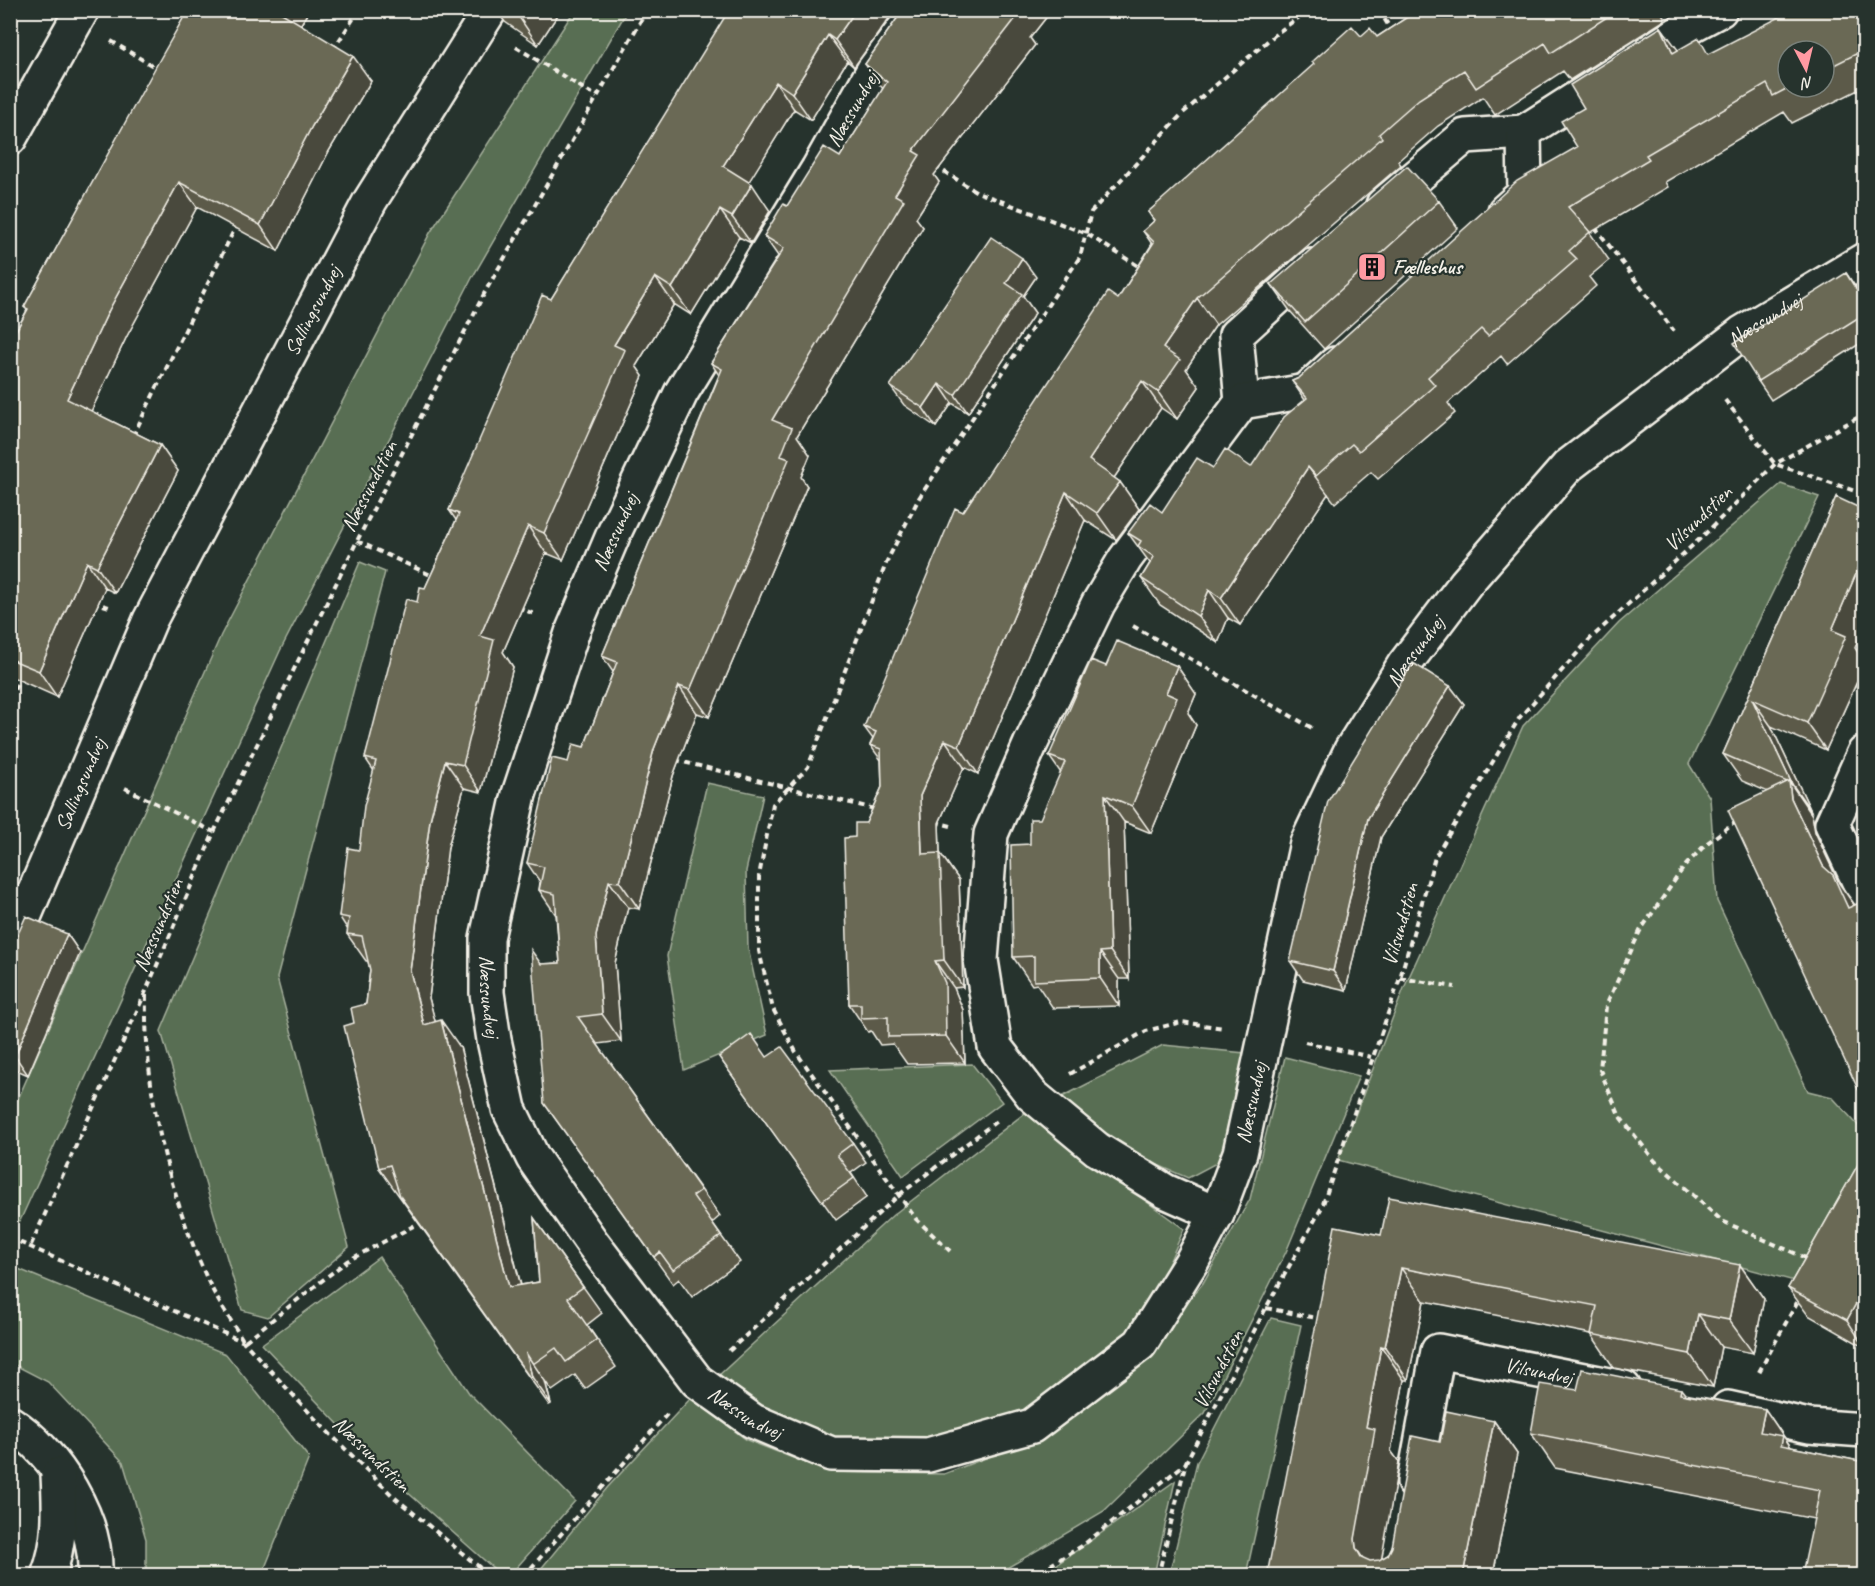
<svg xmlns="http://www.w3.org/2000/svg" width="1875" height="1586" viewBox="0 0 1875 1586" font-family="Caveat,sans-serif">
<style>
.green{fill:#586e52;stroke:#a6b09d;stroke-width:1.5}
.lines{fill:none;stroke-linecap:round;stroke-linejoin:round}
.minor-casing{stroke:#f4f1e8;stroke-width:38}
.path{stroke:#f4f1e8;stroke-width:4;stroke-dasharray:6 4.5;stroke-linecap:butt}
.minor{stroke:#26332d;stroke-width:33}
.wall{fill:#5b5a49;stroke:#f4f1e8;stroke-width:1.5;fill-rule:evenodd}
.shaded-wall{fill:#4a4a3c;stroke:#f4f1e8;stroke-width:1.5}
.building{fill:#6a6955;stroke:#f4f1e8;stroke-width:1.5}
.labels{text-anchor:middle;dominant-baseline:central;stroke-width:4.5;stroke-linejoin:round;paint-order:stroke}
.street-label{font-size:21px;fill:#f4f1e8;stroke:#26332d}
.poi-label{font-size:21px;font-weight:bold;fill:#f4f1e8;stroke:#26332d;text-anchor:start}
</style>
<rect width="100%" height="100%" fill="#26332d"/>
<filter id="ink" filterUnits="userSpaceOnUse"><feTurbulence type="fractalNoise" baseFrequency=".0167" numOctaves="2"/><feDisplacementMap in="SourceGraphic" scale="12" xChannelSelector="R" yChannelSelector="G"/><feConvolveMatrix kernelMatrix="1 2 1 2 8 2 1 2 1" color-interpolation-filters="sRGB"/></filter>
<g filter="url(#ink)">
<path class="green" d="M574 11H627L472 278 280 651 20 1221 11 1219V1115L221 635 430 233Z
M1781 484 1819 497 1689 764 1710 798 1717 901 1808 1091 1832 1097 1864 1132V1183L1798 1282 1338 1160 1404 988 1523 726 1619 623Z
M360 562 385 572 277 978 349 1247 268 1317 242 1310 161 1031Z
M707 783 763 795 746 871 748 948 767 1035 684 1070 667 956Z
M1163 1045 1245 1053 1220 1161 1188 1178 1120 1149 1060 1098Z
M1285 1057 1359 1076 1286 1252 1205 1413 1104 1511 995 1575 535 1576 607 1488 691 1398 747 1440 829 1472 944 1474 1048 1434 1143 1356 1203 1283 1250 1199Z
M972 1064 1002 1102 903 1176 830 1070Z
M1025 1113 1184 1229 1156 1292 1127 1341 1014 1420 932 1441 836 1440 757 1409 717 1377 893 1215Z
M379 1257 469 1393 575 1501 510 1575H501L379 1467 262 1344Z
M11 1266 226 1354 309 1458 262 1575H146V1539L123 1462 48 1382 11 1363Z
M1271 1318 1301 1325 1246 1575H1169L1197 1462Z
M1175 1481 1154 1575H1042Z"/>
<g class="lines">
<g class="minor-casing">
<g id="minor">
<path id="s1" d="M918 10 873 71 818 169 681 393 614 533 573 630 519 794 487 938V993L494 1040 509 1109 533 1158 593 1244 697 1381 753 1421 831 1454 928 1455 1032 1426 1140 1344 1192 1261 1217 1214 1240 1153 1307 843 1351 750 1404 665 1466 583 1568 466 1742 333 1864 260"/>
<path d="M10 138 82 10"/>
<path d="M1383 205 1465 136 1524 132"/>
<path d="M1505 211 1525 193 1524 132 1690 26 1720 10"/>
<path d="M1242 402 1236 335 1312 266"/>
<path d="M1864 753 1832 824 1864 892"/>
<path id="s2" d="M10 950 150 620 370 201 490 10"/>
<path d="M1217 1214 1165 1191 1097 1149 1032 1095 995 1047 981 960 991 834 1030 745 1098 604 1125 559 1242 402 1306 391 1335 364"/>
<path d="M1728 1408 1809 1426 1864 1430"/>
<path d="M10 1423C56 1452 98 1520 95 1576"/>
<path id="s3" d="M1414 1482 1438 1351 1624 1388"/>
<path d="M48 1576C61 1542 60 1511 58 1475"/>
</g>
</g>
<path class="path" d="M1379 10 1393 33
M111 41 158 69
M516 47 597 97
M333 50 359 10
M935 166 977 192 1085 233 1143 269
M1595 227 1674 331
M1725 400 1775 464 1864 494
M133 436 237 224
M357 541 435 577
M93 602 109 607
M518 607 534 614
M1133 626 1314 729
M10 699 21 676
M675 760 875 809
M125 788 214 832
M935 822 951 826
M1738 823 1732 824 1706 844 1684 867 1640 931 1606 1006 1600 1070 1620 1117 1655 1161 1722 1221 1808 1259
M1400 978 1455 987
M146 995C144 1091 167 1186 205 1274 215 1298 231 1320 244 1342L347 1261 423 1221
M1305 1042 1371 1057
M1070 1074 1146 1031 1181 1022 1224 1028
M10 1238 244 1342 319 1423 394 1497 490 1576
M31 1245 146 991 214 832 357 541 485 292 647 10
M950 1251 916 1219 796 1052 773 1009 759 951V876L773 804 808 767 887 561 919 498 1080 257 1091 212 1183 113 1277 33 1309 10
M1266 1308 1321 1319
M729 1351 899 1195 998 1120
M1759 1372 1800 1297
M524 1576 669 1412
M1032 1576 1082 1546 1186 1463
M1158 1576 1186 1462 1266 1308 1322 1207 1400 978 1435 857 1520 717 1591 638 1704 535 1775 464 1864 414"/>
<use href="#minor" class="minor"/>
</g>
<path class="wall" d="M188 10H309L301 25 371 81 329 151 278 251 197 207 127 336 91 411 160 445 178 471 115 593 105 588 57 697 10 676V342L27 310 24 307Z
M496 10H561L538 45 505 22Z
M895 10 854 67 847 61 811 120 794 109 748 182 770 211 751 243 739 237 691 315 674 304 636 366 643 376 563 560 546 553 503 652 513 667 481 792 464 788 448 847 429 998 435 1022 460 1047 521 1285 539 1282 534 1218 602 1313 587 1325 616 1367 585 1389 575 1375 552 1391 545 1381 551 1404 549 1405 379 1168 354 1023 366 1004 370 970 368 961H366L347 934 348 930 339 916 359 850 374 771 365 758 417 602 425 588 456 520 449 510 551 299 702 56Z
M903 10H1052L1030 38 1035 45 934 175 939 182 916 218 923 227 797 436 810 455 801 477 807 486 709 717 697 713 673 776 639 909 628 907 615 963 621 1041 597 1044 720 1216 712 1223 740 1262 692 1297 679 1279 673 1284 544 1103 541 964 560 963 556 915 539 890 540 882 527 863 568 762 584 747 613 672 602 656 719 375 711 363 778 256 764 236 787 206 840 157 883 89 865 64Z
M1418 10H1661L1665 20 1570 80 1563 71 1495 115 1483 97 1438 126 1398 161 1401 165 1216 325 1186 369 1199 387 1177 419 1161 408 1114 478 1120 482 1139 509 1116 540 1085 520 978 774 964 767 939 823 940 853 959 880 963 987 954 988 963 1010 965 1063 907 1064 893 1044 880 1045 871 1031 868 1032 849 1004 855 837 866 823 882 787 881 760 870 745 873 739 864 727 963 512 1118 299 1152 244 1143 231 1154 221 1148 212 1361 36 1377 37Z
M1864 10V87L1792 123 1784 112 1665 182 1668 187 1590 233 1609 260 1589 277 1596 286 1507 364 1501 356 1448 403 1455 413 1378 479 1371 472 1335 503 1328 494 1240 625 1228 618 1218 643 1160 605 1141 578 1150 563 1128 533 1162 512 1213 468 1251 467 1305 400 1292 381 1299 378 1577 147 1584 108 1661 27 1678 51 1709 54ZM1824 51V87H1788Z
M1439 201 1458 228 1324 349 1290 311 1271 284Z
M1846 273 1864 300V341L1771 400 1758 381Z
M1036 277 1023 296 1035 313 968 413 952 403 936 427 904 405 890 386Z
M1836 497 1855 648 1864 662V666L1826 750 1771 726 1811 811 1809 810 1812 815 1815 832 1839 883 1855 905 1864 901V1099L1858 1089 1766 791 1742 781 1723 754Z
M1106 666H1177L1196 694 1188 713 1196 725 1151 833 1124 822 1129 979H1119V1006L1053 1008 1037 984 1032 985 1013 957 1030 844 1061 773 1049 756Z
M1450 686 1464 704 1381 837 1346 990 1303 980 1290 961Z
M67 934 80 953 28 1075 10 1067V952Z
M719 1057H767L853 1143 866 1162 851 1173 867 1197 836 1220Z
M1864 1154V1347L1808 1315 1788 1288Z
M1381 1235 1740 1265 1764 1299 1753 1353 1721 1347 1713 1387 1614 1368 1591 1334 1424 1301 1408 1380H1404L1391 1451 1399 1462 1381 1559 1388 1555 1440 1442 1494 1421 1517 1454 1493 1575H1267Z
M1681 1389 1685 1394 1765 1409 1791 1447 1864 1462 1814 1519 1555 1468 1531 1433 1577 1390Z"/>
<path class="shaded-wall" d="M277 10H309L294 36Z
M524 10H561L538 45 519 17Z
M856 10H895L854 67 835 40Z
M1012 10H1052L1030 38 1035 45 934 175 939 182 916 218 923 227 797 436 810 455 801 477 807 486 709 717 690 690 781 456 772 420 895 195 913 151Z
M1661 27 1681 54 1673 53Z
M828 35 847 61 811 120 792 93Z
M353 56 371 81 329 151 278 251 260 225 312 126Z
M776 82 794 109 742 193 723 166Z
M179 182 197 207 127 336 85 424 67 399 109 310Z
M752 184 770 211 751 243 732 217Z
M720 210 739 237 691 315 672 288Z
M1022 258 1036 277 1023 296 1035 313 968 413 955 395 1006 283Z
M1846 273 1864 300V302Z
M655 277 674 304 636 366 643 376 563 560 544 533 614 345Z
M1197 298 1216 325 1186 369 1199 387 1177 419 1158 392 1163 348Z
M1142 381 1161 408 1108 487 1089 460Z
M939 384 952 403 936 427 923 408Z
M160 445 178 471 115 593 97 567Z
M1308 467 1328 494 1240 625 1221 598Z
M1120 482 1139 509 1116 540 1097 513Z
M1066 492 1085 520 978 774 959 746Z
M528 526 546 553 503 652 513 667 481 792 463 765 480 636Z
M1864 555V626L1855 648 1864 662V666L1826 750 1807 723 1832 630Z
M87 562 105 588 57 697 39 671Z
M1209 590 1228 618 1218 643 1198 616Z
M1177 666 1196 694 1188 713 1196 725 1151 833 1132 806 1166 693Z
M679 686 697 713 673 776 639 909 620 882 654 749Z
M1450 686 1464 704 1381 837 1346 990 1333 971 1368 818Z
M1752 699 1771 726 1811 811 1792 784Z
M945 740 964 767 939 823 940 853 959 880 963 987 944 960 922 854 920 796Z
M445 761 464 788 448 847 429 998 443 1051 424 1025 410 971 430 820Z
M1789 781 1812 815 1815 832 1839 883 1857 909 1848 908 1823 866 1791 798Z
M1105 795 1124 822 1129 979 1110 951Z
M609 881 628 907 615 963 621 1041 602 1014 596 936Z
M67 934 80 953 28 1075 15 1056Z
M1100 952 1119 979V1006L1100 978Z
M935 961 954 988 963 1010 965 1063 946 1036Z
M441 1020 460 1047 528 1314 509 1287Z
M1740 1265 1764 1299 1753 1353 1729 1320Z
M1401 1268 1424 1301 1408 1380 1385 1347Z
M1864 1289V1346L1847 1320Z
M1698 1314 1721 1347 1713 1387 1690 1354Z
M1381 1346 1404 1380 1391 1451 1399 1462 1379 1573 1374 1575 1356 1548 1355 1539 1366 1427Z
M526 1353 545 1381 551 1404 532 1377Z
M1765 1409 1807 1471 1760 1432Z
M1494 1421 1517 1454 1493 1575H1463Z"/>
<path class="building" d="M188 10H277L353 56 312 126 260 225 179 182 109 310 67 399 160 445 97 567 87 562 39 671 10 659V342L28 309 24 307 160 59Z
M509 10H524L519 17Z
M729 10H856L835 40 828 35 792 93 776 82 723 166 752 184 732 217 720 210 672 288 655 277 614 345 625 350 544 533 528 526 480 636 494 640 463 765 445 761 430 820 410 971 424 1025 441 1020 509 1287 539 1282 534 1218 583 1287 568 1298 597 1340 566 1362 556 1348 533 1364 526 1353 532 1377 530 1378 400 1196 390 1165 379 1168 344 1026 354 1023 351 1008 366 1004 370 970 362 936 347 934 349 918 339 916 348 848 359 850 364 806 376 761 365 758 406 599 417 602 420 587 425 588 459 514 449 510 542 295 551 299Z
M903 10H1012L1010 13 1016 18 913 151 920 155 895 195 904 200 772 420 792 428 781 456 789 459 690 690 679 686 654 749 620 882 609 881 596 936 602 1014 578 1017 701 1190 693 1196 721 1236 673 1270 660 1252 654 1257 544 1103 531 950 541 964 560 963 555 894 539 890 544 867 527 863 552 758 568 762 573 744 584 747 617 662 602 656 722 369 711 363 784 248 764 236 783 204 787 206 824 147 840 157 887 82 865 64Z
M1418 10H1618L1551 53 1545 43 1476 88 1464 70 1419 99 1379 134 1382 138 1197 298 1163 348 1180 360 1158 392 1142 381 1089 460 1120 482 1097 513 1066 492 959 746 945 740 920 796 922 854 940 853 944 960 935 961 945 983 946 1036 888 1037V1017L861 1018V1004H849L844 838 855 837V823H866L882 787 881 749 870 745 876 732 864 727 955 508 963 512 1108 292 1118 299 1154 242 1143 231 1155 220 1148 212 1314 64 1312 62 1352 26 1361 36 1370 28 1377 37Z
M1779 10H1864V50L1824 70V51H1788V87H1790L1773 96 1767 84 1646 155 1649 159 1568 207 1590 232 1569 251 1577 259 1488 336 1481 329 1428 377 1435 385 1359 451 1352 444 1316 476 1308 467 1221 598 1209 590 1198 616 1141 578 1154 557 1138 546 1141 541 1128 533 1150 503 1162 512 1197 458 1213 468 1225 449 1251 467 1284 417 1307 398 1292 381 1299 378 1517 181 1577 147 1561 121 1584 108 1570 85 1661 27 1673 53 1699 38 1708 54 1782 16Z
M1407 166 1439 201 1305 322 1271 284Z
M991 237 1022 258 1006 283 1022 294 955 395 939 384 923 408 890 386Z
M1846 273 1864 302V314L1758 381 1734 343Z
M1836 497 1864 510V555L1832 630 1846 636 1807 723 1752 699 1792 784 1789 781 1787 782 1723 754Z
M1117 641 1177 666 1166 693 1177 698 1132 806 1105 795 1110 951 1100 952V978L1034 981V956L1013 957 1011 845 1030 844V819H1040L1065 762 1049 756 1091 660 1106 666Z
M1413 663 1450 686 1368 818 1333 971 1290 961 1328 801Z
M1789 781 1791 798 1823 866 1833 875 1848 908 1864 901V1086L1858 1089 1728 810Z
M26 916 67 934 15 1056 10 1054V952Z
M751 1034 767 1057 782 1047 853 1143 837 1155 854 1178 822 1201 719 1057Z
M1864 1154V1289L1847 1320 1788 1288Z
M1389 1197 1740 1265 1729 1320 1698 1314 1690 1354 1591 1334 1597 1306 1401 1268 1385 1347 1381 1346 1366 1427 1375 1429 1355 1539 1356 1548 1361 1557 1370 1561 1379 1560 1388 1555 1392 1547 1412 1436 1440 1442 1446 1411 1494 1421 1463 1575H1267L1335 1226 1381 1235Z
M1582 1369 1681 1389 1680 1394 1765 1409 1760 1432 1783 1436 1781 1445 1864 1462V1575H1802L1820 1490 1531 1433 1540 1384 1577 1390Z"/>
</g>
<defs>
<g id="building-square" transform="scale(1.5)"><rect x="-9" y="-9" width="18" height="18" rx="4" fill="#ff9aa2" stroke="#26332d"/><path d="M-4-6H4V6H1V3H-1V6H-4ZM-2.5-4.3h1.7v1.8h-1.7ZM.8-4.3h1.7v1.8H.8ZM-2.5-1h1.7V.8h-1.7ZM.8-1h1.7V.8H.8Z" fill="#111"/></g>
</defs>
<g fill-rule="evenodd">
<use href="#building-square" x="1372" y="267"/>
</g>
<g class="labels">
<g class="street-label">
<text transform="translate(852 109) rotate(-60)">Næssundvej</text>
<text stroke="none"><textPath href="#s2" startOffset="708">Sallingsundvej</textPath></text>
<text stroke="none"><textPath href="#s1" startOffset="3270">Næssundvej</textPath></text>
<text transform="translate(369 486) rotate(-63)">Næssundstien</text>
<text transform="translate(1698 518) rotate(-44)">Vilsundstien</text>
<text transform="translate(615 532) rotate(-66)">Næssundvej</text>
<text stroke="none"><textPath href="#s1" startOffset="2784">Næssundvej</textPath></text>
<text stroke="none"><textPath href="#s2" startOffset="180">Sallingsundvej</textPath></text>
<text transform="translate(1400 924) rotate(-74)">Vilsundstien</text>
<text transform="translate(158 925) rotate(-67)">Næssundstien</text>
<text stroke="none"><textPath href="#s1" startOffset="1090">Næssundvej</textPath></text>
<text stroke="none"><textPath href="#s1" startOffset="2298">Næssundvej</textPath></text>
<text transform="translate(1218 1369) rotate(-63)">Vilsundstien</text>
<text stroke="none"><textPath href="#s3" startOffset="236">Vilsundvej</textPath></text>
<text stroke="none"><textPath href="#s1" startOffset="1594">Næssundvej</textPath></text>
<text transform="translate(372 1454) rotate(44)">Næssundstien</text>
</g>
<g class="poi-label">
<text x="1393" y="267">Fælleshus</text>
</g>
</g>
<rect width="1875" height="1586" fill="none" stroke="#26332d" stroke-width="36"/>
<rect x="18" y="18" width="1839" height="1550" fill="none" stroke="#f4f1e8" stroke-width="2" filter="url(#ink)"/>
<g transform="translate(1806 69) rotate(173)"><circle r="28" fill="#26332d" stroke="#787f78" stroke-width="1.5"/>
<path d="M0-4.5L10 22L0 15L-10 22Z" fill="#ff9aa2"/>
<text y="-9" font-size="16" font-weight="bold" text-anchor="middle" fill="#f4f1e8">N</text>
</g>
</svg>
